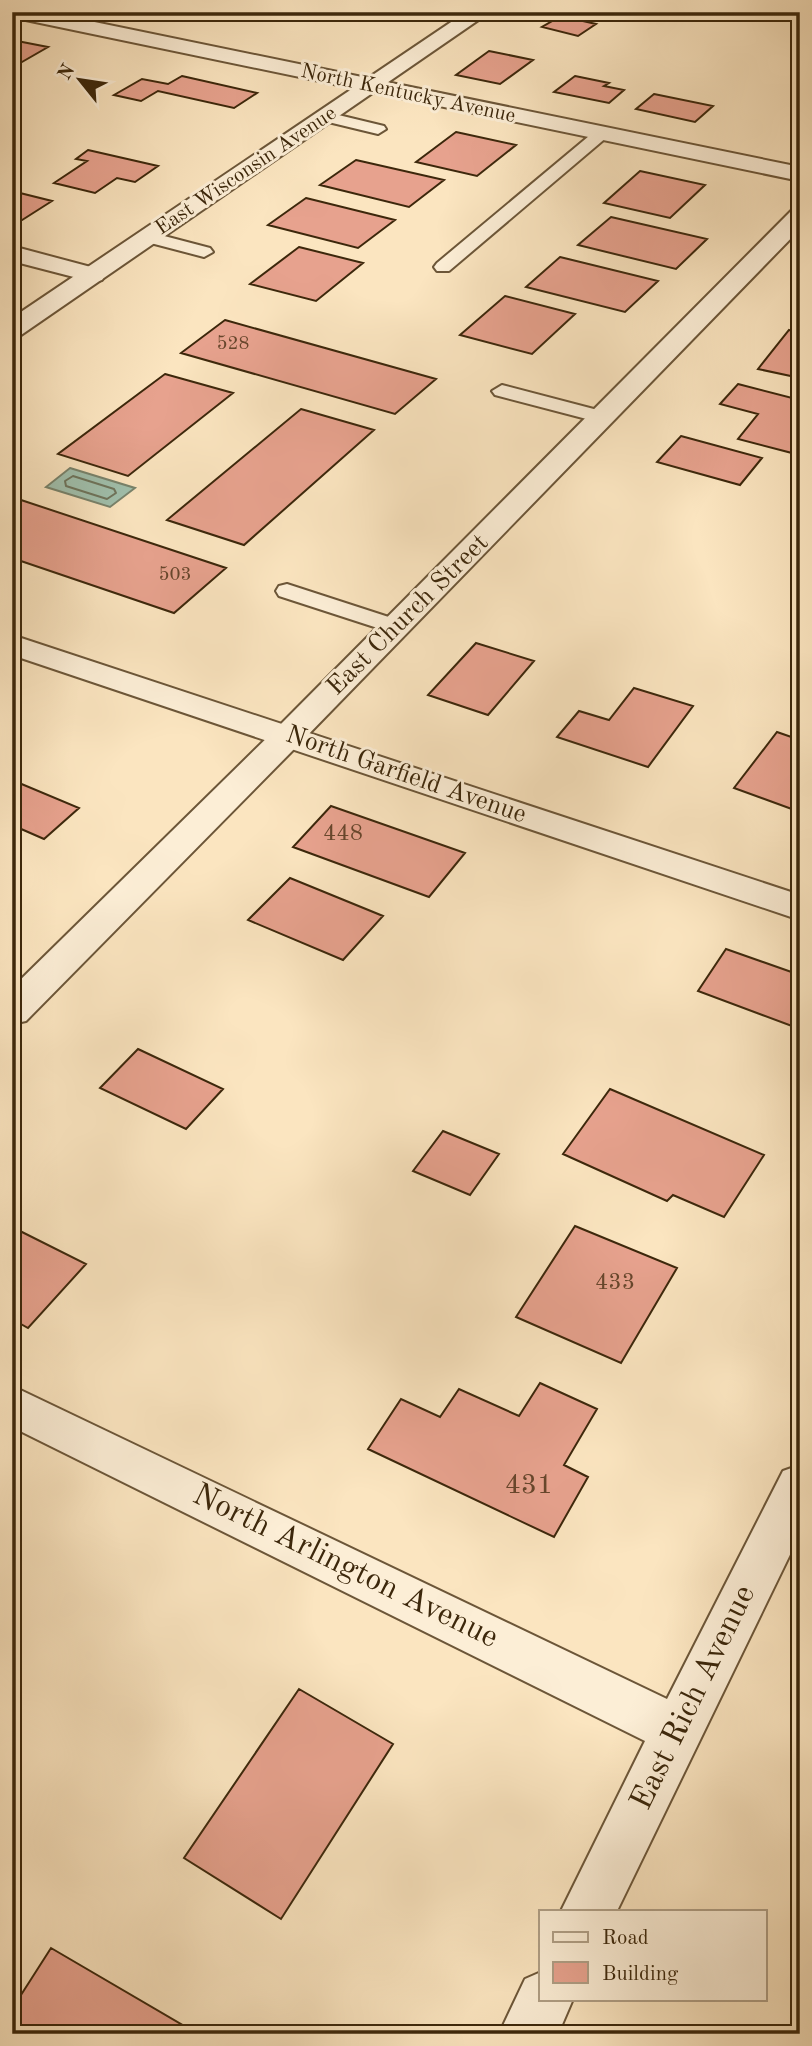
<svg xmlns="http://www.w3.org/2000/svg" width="812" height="2046" viewBox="0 0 812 2046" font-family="'Old Standard TT',serif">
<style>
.water{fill:#a0c0ad;stroke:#78836c;stroke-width:2}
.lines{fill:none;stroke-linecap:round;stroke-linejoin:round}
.shore{stroke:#6e745c;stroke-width:2}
.building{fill:#e7a28e;stroke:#3c270b;stroke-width:2}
.service-casing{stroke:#6c5638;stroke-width:4}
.minor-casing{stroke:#6c5638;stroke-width:4}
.tertiary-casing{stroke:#6c5638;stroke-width:4}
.service{fill:#fceed6;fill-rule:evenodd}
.minor{fill:#fceed6;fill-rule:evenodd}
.tertiary{fill:#fceed6;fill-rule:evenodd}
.labels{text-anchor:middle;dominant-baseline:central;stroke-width:6;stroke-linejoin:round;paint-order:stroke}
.far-number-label{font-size:19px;fill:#67462c}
.far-street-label{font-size:21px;fill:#3c270b;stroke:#fceed6}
.number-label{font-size:23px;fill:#67462c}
.street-label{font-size:26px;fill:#3c270b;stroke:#fceed6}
.near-number-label{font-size:28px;fill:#67462c}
.near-street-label{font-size:32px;fill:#3c270b;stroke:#fceed6}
</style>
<rect width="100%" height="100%" fill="#fbe5c0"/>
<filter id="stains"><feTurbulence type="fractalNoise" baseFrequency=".00286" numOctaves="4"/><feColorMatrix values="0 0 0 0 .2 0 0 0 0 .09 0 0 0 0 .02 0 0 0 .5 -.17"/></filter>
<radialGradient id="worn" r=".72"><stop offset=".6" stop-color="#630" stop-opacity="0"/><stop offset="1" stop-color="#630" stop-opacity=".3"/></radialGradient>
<path class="water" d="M70 468 135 488 110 507 46 487Z"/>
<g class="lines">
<path class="shore" d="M73 476 114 489 116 493 107 499 66 486 65 481Z"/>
</g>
<path class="building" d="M561 16 596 24 578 36 542 27Z
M12 40 48 47 15 66 12 65Z
M489 51 533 60 500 84 456 75Z
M182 76 257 93 234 108 158 91 141 101 114 95 142 79 168 84Z
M575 76 609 83 604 86 624 90 609 103 554 92Z
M654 94 713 106 695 122 636 109Z
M456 132 516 145 477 176 416 162Z
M88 150 158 166 135 182 117 178 95 193 54 183 87 161 76 159Z
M356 160 444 180 409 207 320 185Z
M640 171 705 185 670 218 604 203Z
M12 191 52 201 19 222 12 220Z
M306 198 395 220 358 248 268 225Z
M611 217 707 239 676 269 578 245Z
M299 247 363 263 316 301 250 284Z
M560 257 658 281 625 312 526 287Z
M505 296 575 314 532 354 460 335Z
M225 320 436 379 395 414 181 353Z
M789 330 800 333V378L758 369Z
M165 374 233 393 128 476 58 454Z
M738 384 800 400V442L792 453 738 439 758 414 720 404Z
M301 409 374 430 244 545 167 520Z
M681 436 762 458 740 485 657 462Z
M12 497 226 568 174 613 12 558Z
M476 643 534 661 488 715 428 695Z
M634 688 693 706 648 767 557 737 579 711 609 720Z
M777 732 800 740V812L734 788Z
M12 780 79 808 44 839 12 825Z
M331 806 465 853 429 897 293 847Z
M290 878 383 916 343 960 248 920Z
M726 949 800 975V1029L698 991Z
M138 1049 223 1089 186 1129 100 1088Z
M610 1089 764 1155 724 1217 673 1195 667 1201 563 1154Z
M443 1131 499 1154 470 1195 413 1171Z
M575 1226 677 1268 621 1363 516 1317Z
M12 1227 86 1264 28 1328 12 1319Z
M540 1383 597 1409 564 1465 588 1477 554 1537 368 1449 401 1399 440 1417 459 1389 519 1416Z
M299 1689 393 1744 281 1919 184 1858Z
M51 1948 198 2034H12V2009Z"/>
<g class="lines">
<g class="service-casing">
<path id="service" d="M326 112 384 126 386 129 378 134 320 120 318 117Z
M601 129 609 134 607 137 449 271H437L434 267 437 263 595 131Z
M149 232 210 248 213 252 204 257 143 241 140 237Z
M502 385 609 413 612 417 609 421 602 423 495 395 492 391Z
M287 584 404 622 407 627 404 632 396 634 279 596 276 591 279 586Z"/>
</g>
<g class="minor-casing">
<path id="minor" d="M12 12H46L800 167V181L16 18 12 17Z
M800 208V229L301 742 26 1021 12 1024V988L277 728 792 210Z
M12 246 102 270 105 275 102 280 93 282 12 261Z
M12 1386 667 1699 783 1471 800 1465V1534L617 1911H561L645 1741 12 1427Z
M541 1972V1999H573L558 2034H499L525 1979Z"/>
</g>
<g class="tertiary-casing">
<path id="tertiary" d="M466 12H490L21 335 12 338V318Z
M12 635 800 895V920L12 655Z"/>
</g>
<use href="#service" class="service"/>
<use href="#minor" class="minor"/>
<use href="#tertiary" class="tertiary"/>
</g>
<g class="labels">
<g class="far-number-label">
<text x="233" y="344">528</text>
<text x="175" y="575">503</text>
</g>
<g class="far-street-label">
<text transform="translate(408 94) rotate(12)">North Kentucky Avenue</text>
<text transform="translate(246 171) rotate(-34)">East Wisconsin Avenue</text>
</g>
<g class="number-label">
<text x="343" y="833">448</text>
<text x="615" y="1282">433</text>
</g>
<g class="street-label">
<text transform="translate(408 615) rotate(-45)">East Church Street</text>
<text transform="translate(406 775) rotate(19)">North Garfield Avenue</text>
</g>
<g class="near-number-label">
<text x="529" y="1486">431</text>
</g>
<g class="near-street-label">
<text transform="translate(345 1567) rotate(26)">North Arlington Avenue</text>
<text transform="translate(694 1698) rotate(-64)">East Rich Avenue</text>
</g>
</g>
<rect width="812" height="2046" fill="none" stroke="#fbe5c0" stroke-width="42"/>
<rect x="14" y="14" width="784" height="2018" fill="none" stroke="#3c270b" stroke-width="3.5"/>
<rect x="21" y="21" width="770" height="2004" fill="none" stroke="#3c270b" stroke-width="2"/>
<rect x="539" y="1910" width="228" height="91" fill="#fceed6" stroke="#af9e85" stroke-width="2"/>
<rect x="553" y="1932" width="35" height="10" fill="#fceed6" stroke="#af9e85" stroke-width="2"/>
<text x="602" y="1944" font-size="21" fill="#3c270b">Road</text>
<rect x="553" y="1962" width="35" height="21" fill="#e7a28e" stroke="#af9e85" stroke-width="2"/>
<text x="602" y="1980" font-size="21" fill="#3c270b">Building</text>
<g transform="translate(80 80) rotate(300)" stroke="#fceed6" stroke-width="5" paint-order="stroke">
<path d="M0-5L12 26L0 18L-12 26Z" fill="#3c270b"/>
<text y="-10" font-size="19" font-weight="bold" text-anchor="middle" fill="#3c270b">N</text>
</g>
<rect width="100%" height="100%" filter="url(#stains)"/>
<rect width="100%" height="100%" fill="url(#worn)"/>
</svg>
